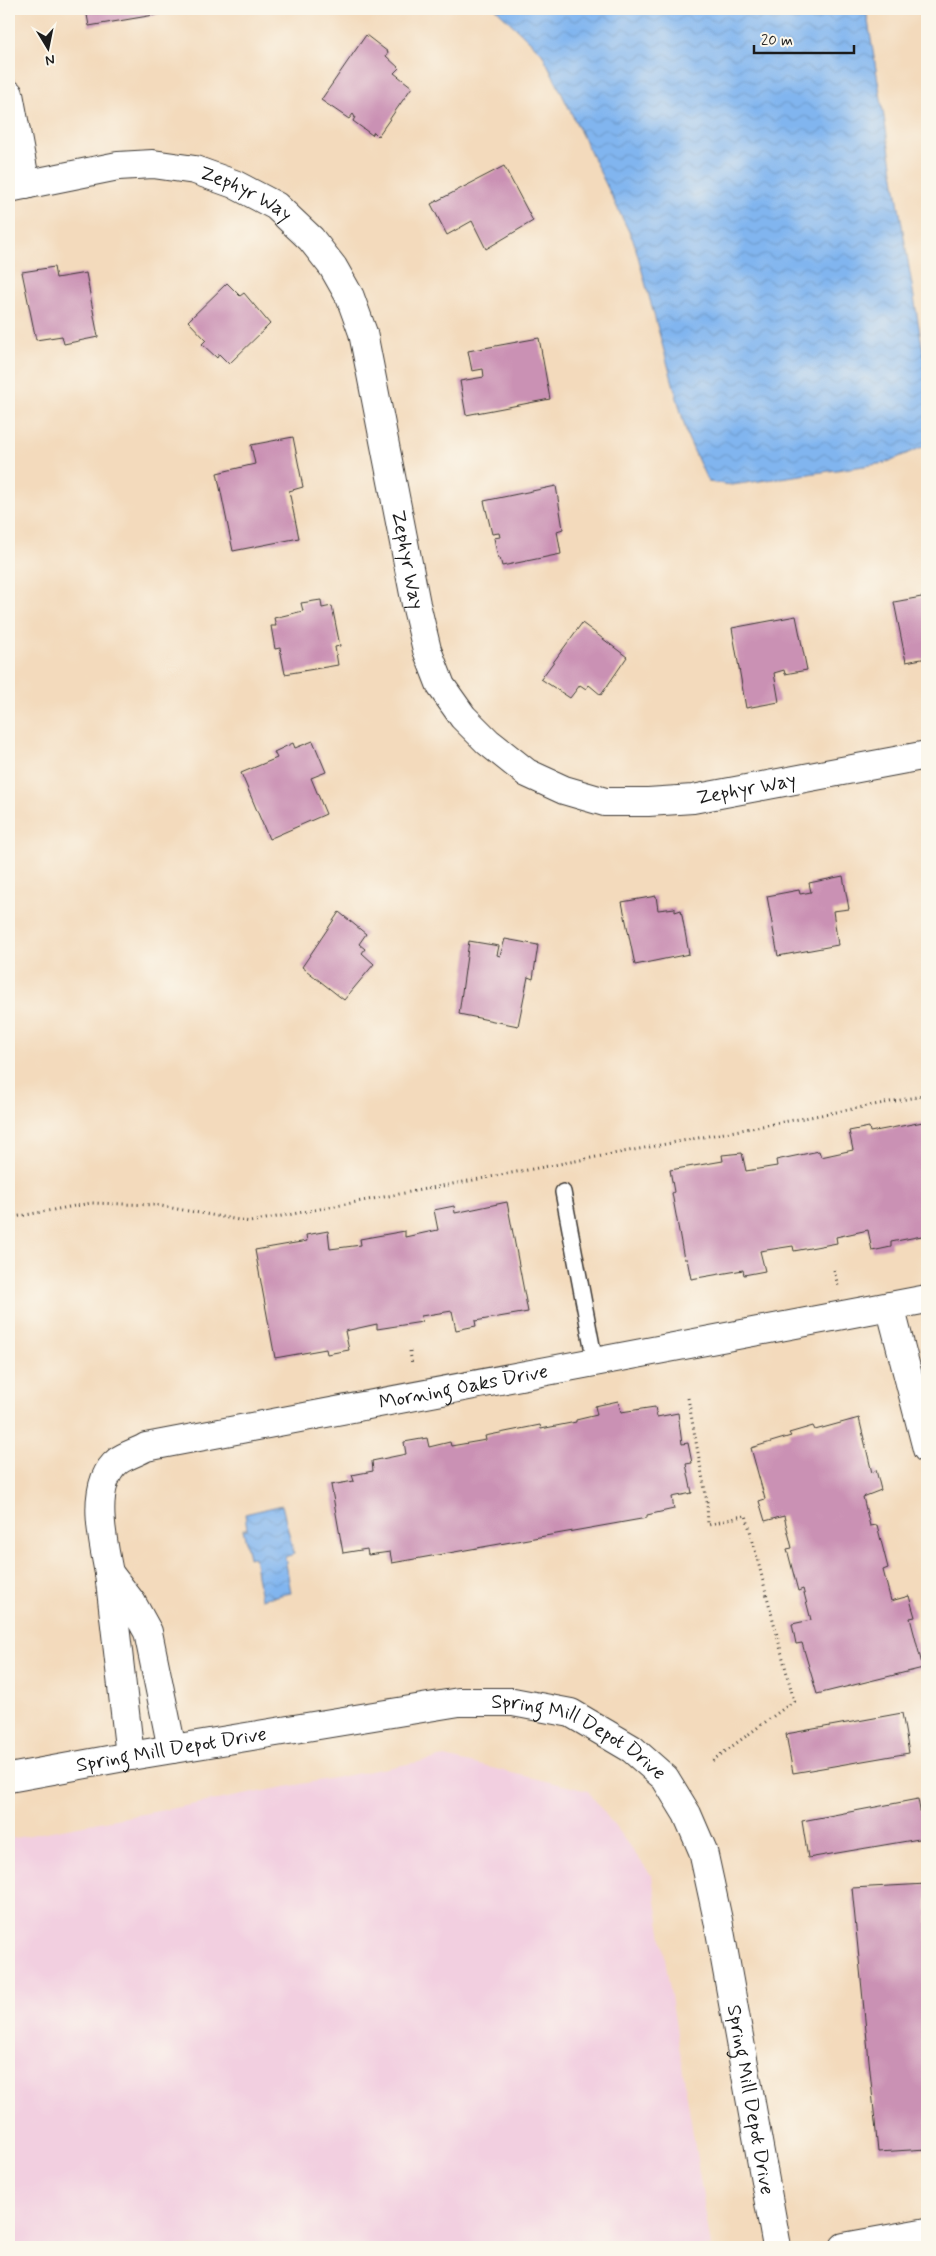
<svg xmlns="http://www.w3.org/2000/svg" width="936" height="2256" viewBox="0 0 936 2256" font-family="Mynerve,sans-serif">
<style>
.built{fill:#f2cfe0}
.water{fill:url(#water-waves);stroke:#4e6886}
.building{fill:#ca91b4}
.lines{fill:none;stroke-linecap:round;stroke-linejoin:round}
.lane-casing{stroke:#3c3834;stroke-width:18}
.street-casing{stroke:#3c3834;stroke-width:30}
.path{stroke:#3c3834;stroke-width:3;stroke-dasharray:1 4;stroke-linecap:butt}
.lane{stroke:#fff;stroke-width:15}
.street{stroke:#fff;stroke-width:28}
.labels{text-anchor:middle;dominant-baseline:central;stroke-width:4;stroke-linejoin:round;paint-order:stroke}
.street-label{font-size:20px;fill:#1c1c1c;stroke:#fbf7ec}
</style>
<defs>
<pattern id="water-waves" width="16" height="10" patternUnits="userSpaceOnUse" patternTransform="scale(1.25)"><rect width="16" height="10" fill="#81b5ef"/><path d="M0 5q4-4 8 0t8 0" fill="none" stroke="#6f9bcc"/></pattern>
</defs>
<rect width="100%" height="100%" fill="#fbf7ec"/>
<filter id="ink" filterUnits="userSpaceOnUse"><feTurbulence type="fractalNoise" baseFrequency=".02" numOctaves="2"/><feDisplacementMap in="SourceGraphic" scale="10" xChannelSelector="R" yChannelSelector="G"/><feConvolveMatrix kernelMatrix="1 2 1 2 8 2 1 2 1" color-interpolation-filters="sRGB"/></filter>
<filter id="wash" filterUnits="userSpaceOnUse"><feTurbulence type="fractalNoise" baseFrequency=".0096" numOctaves="4" result="noise"/><feDisplacementMap in="SourceGraphic" scale="20" xChannelSelector="R" yChannelSelector="G"/><feGaussianBlur stdDeviation="1.12" result="paint"/><feColorMatrix in="noise" values="0 0 0 0 0 0 0 0 0 0 0 0 0 0 0 0 0 1.4 0 .05"/><feComposite in="paint" operator="in"/></filter>
<g filter="url(#wash)">
<rect width="100%" height="100%" fill="#f3dabc"/>
<path class="built" d="M445 1757 588 1791 652 1876 711 2247H9V1839Z"/>
<path class="water" d="M496 9H866L927 375V445L885 463 732 485 708 482 688 438 634 242 542 53Z
M282 1505 294 1554 285 1557 291 1593 261 1599 254 1557 249 1558 243 1529H247L245 1514Z"/>
<g id="blocks">
<path class="building" d="M86 9H159L160 14 89 26Z
M366 35 388 52 386 56 399 68 394 73 412 87 378 136 374 132 372 135 353 121 355 117 353 114 349 119 321 100Z
M504 166 533 221 486 249 472 221 447 235 431 204Z
M54 267 56 278 86 273 98 337 64 344 62 336 36 340 22 272Z
M227 283 240 296 244 293 270 324 229 364 219 354 217 358 202 344 206 340 188 321Z
M539 338 550 399 466 415 460 381 484 377 483 369 472 371 468 351Z
M293 437 303 487 289 491 299 538 233 551 217 473 255 464 251 445Z
M556 486 563 529 557 531 561 554 502 566 500 558H498L494 538 500 537 499 533 492 534 484 501Z
M927 596V658L906 662 894 602Z
M321 600 322 608 332 606 340 646 335 647 338 665 285 674 280 648 275 649 271 626H276L274 618 303 611 301 603Z
M796 616 807 670 785 674 784 670 774 673 779 702 746 708 732 628Z
M582 623 627 657 601 695 589 685 586 689 580 685 570 698 541 679Z
M313 741 326 772 311 778 326 814 269 839 241 773 277 758 274 752 293 743 295 748Z
M843 876 849 909 833 911 838 945 778 956 767 896 799 890 800 894 811 892 809 883Z
M656 896 658 910 675 908V912L681 910 689 954 635 965 622 902Z
M339 912 366 934 359 944 365 949 362 953 374 964 344 1000 302 967Z
M505 939 538 945 533 979 528 977 518 1026 459 1014 469 941 499 946 497 955 500 956Z
M923 1122 927 1146V1235L891 1242V1247L872 1251 868 1230 836 1237 837 1243 794 1251 793 1246 760 1251 765 1271 744 1275 743 1270 691 1279 687 1259H684L672 1193 674 1192 670 1170 723 1161 722 1155 742 1153 746 1171 777 1166 776 1160 819 1151 821 1157 853 1150 849 1131 869 1127 870 1132Z
M507 1202 528 1312 475 1321 476 1326 456 1330 452 1311 421 1316 422 1322 377 1329V1324L345 1331 349 1350 327 1354 326 1349 275 1358 255 1250 307 1241 306 1235 328 1231 330 1249 361 1245 360 1239 405 1231V1237L438 1230 434 1210 454 1206 455 1213Z
M618 1401 621 1412 655 1407 657 1417 678 1413 682 1444 688 1443 692 1463 686 1464 692 1493 672 1497 674 1509 647 1515V1518L392 1563 390 1552 368 1555 367 1549 343 1553 331 1485 354 1481 352 1475 373 1471 372 1461 406 1454 404 1442 427 1438 429 1447 450 1442 451 1446 486 1440 485 1436 540 1425 541 1429 576 1422V1420L597 1415 595 1406Z
M859 1418 872 1473 876 1470 881 1490 863 1497 870 1526 877 1525 888 1568 883 1570 891 1601 909 1596 915 1617 910 1618 923 1668 817 1694 802 1643 796 1644 792 1624 811 1620 803 1589 798 1591 787 1549 792 1548 784 1516 765 1521 759 1501 765 1499 751 1448 791 1436 789 1433 813 1426 815 1430Z
M902 1713 909 1753 793 1773 786 1734Z
M918 1799 925 1838 808 1858 802 1821Z
M927 1884V2149L878 2152 852 1888Z"/>
</g>
</g>
<g filter="url(#ink)">
<use href="#blocks" fill-opacity="0" stroke="#3c3834" stroke-width="1"/>
<g class="lines">
<g class="lane-casing">
<path id="lane" d="M563 1192 595 1362"/>
</g>
<g class="street-casing">
<g id="street">
<path d="M9 94 26 185"/>
<path id="s1" d="M9 188 118 166 153 164 195 170 234 184 276 206 311 239 333 267 350 297 363 333 416 604 427 650 441 686 463 717 488 742 527 773 564 790 605 802H648L693 799 927 755"/>
<path d="M890 1306 927 1449"/>
<path id="s2" d="M109 1573C103 1542 89 1484 118 1461 126 1455 138 1452 146 1447L927 1299"/>
<path d="M130 1756 109 1573 132 1603 148 1632 172 1749"/>
<path id="s3" d="M9 1778 130 1756 459 1702H513L571 1713 632 1749 665 1778 687 1814 703 1851 718 1920 777 2247"/>
<path d="M844 2247 927 2232"/>
</g>
</g>
<path class="path" d="M9 1218 91 1203 155 1205 250 1222 927 1095
M834 1270 838 1286
M410 1351 412 1365
M688 1398 707 1502 708 1525 746 1515 794 1701 712 1761"/>
<use href="#lane" class="lane"/>
<use href="#street" class="street"/>
</g>
</g>
<g class="labels">
<g class="street-label">
<text stroke="none"><textPath href="#s1" startOffset="245">Zephyr Way</textPath></text>
<text stroke="none"><textPath href="#s1" startOffset="665">Zephyr Way</textPath></text>
<text stroke="none"><textPath href="#s1" startOffset="1145">Zephyr Way</textPath></text>
<text stroke="none"><textPath href="#s2" startOffset="472">Morning Oaks Drive</textPath></text>
<text stroke="none"><textPath href="#s3" startOffset="585">Spring Mill Depot Drive</textPath></text>
<text stroke="none"><textPath href="#s3" startOffset="165">Spring Mill Depot Drive</textPath></text>
<text stroke="none"><textPath href="#s3" startOffset="1020">Spring Mill Depot Drive</textPath></text>
</g>
</g>
<rect width="936" height="2256" fill="none" stroke="#fbf7ec" stroke-width="30"/>
<g transform="translate(48 48) rotate(170)" stroke="#fbf7ec" stroke-width="4" paint-order="stroke">
<path d="M0-4L9 19L0 12L-9 19Z" fill="#1c1c1c"/>
<text y="-8" font-size="14" font-weight="bold" text-anchor="middle" fill="#1c1c1c">N</text>
</g>
<path d="M754 45v8h100v-8" fill="none" stroke="#1c1c1c" stroke-width="2.5"/>
<text x="761" y="45" font-size="15" fill="#1c1c1c" stroke="#fbf7ec" stroke-width="4" paint-order="stroke">20 m</text>
</svg>
